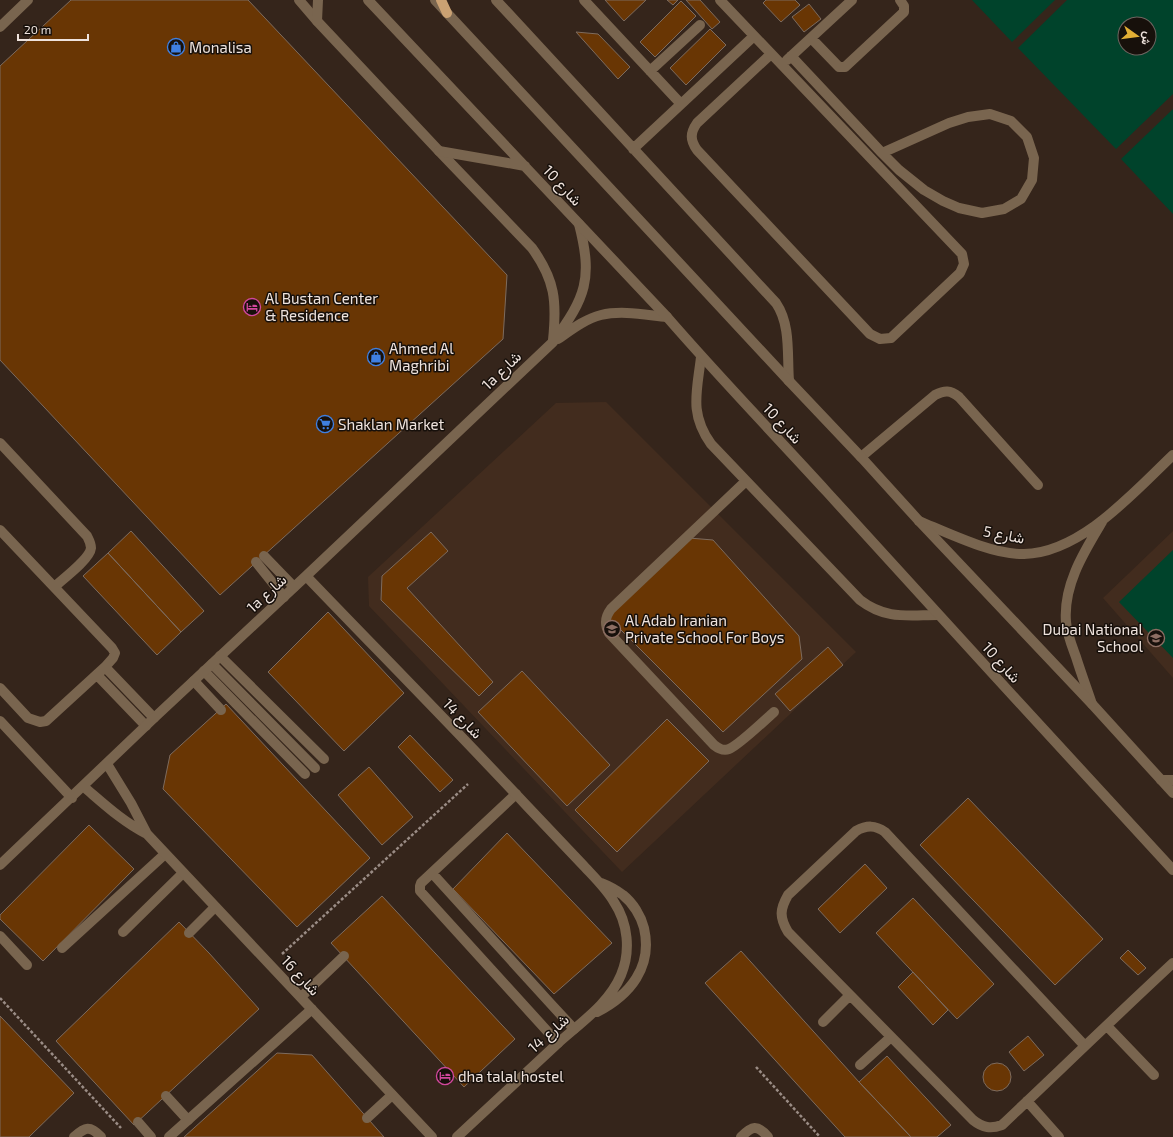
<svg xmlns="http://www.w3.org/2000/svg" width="1173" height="1137" viewBox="0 0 1173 1137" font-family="'Exo 2',Vazirmatn,sans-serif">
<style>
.built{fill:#422c1e}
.green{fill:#00432b;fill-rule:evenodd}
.building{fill:#693604;stroke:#7d6b5e}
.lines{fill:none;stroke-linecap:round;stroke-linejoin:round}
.path{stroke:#9a8c85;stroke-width:2.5;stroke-dasharray:3 2;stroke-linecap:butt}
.service{stroke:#79654f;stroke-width:10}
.minor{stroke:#79654f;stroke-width:10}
.tertiary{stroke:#79654f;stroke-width:10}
.primary{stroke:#caa173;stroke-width:10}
.labels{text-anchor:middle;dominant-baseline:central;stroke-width:3;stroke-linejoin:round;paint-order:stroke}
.poi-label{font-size:15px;fill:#efe3dd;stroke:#17100b;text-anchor:start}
.street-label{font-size:15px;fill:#efe3dd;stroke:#17100b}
</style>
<rect width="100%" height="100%" fill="#35251b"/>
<path class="built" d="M606 402 856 652 622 872 369 606 368 577 556 403Z
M1173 531V678L1103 598Z"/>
<path class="green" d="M972 0H1055L1012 42Z
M1067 0H1173V94L1116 149 1018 48ZM1125 24H1149V48H1125Z
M1173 109V214L1121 159Z
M1173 550V658L1119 602Z"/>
<path class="building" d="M71 0H248L507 275 503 339 220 595 0 360V66Z
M605 0H646L624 21Z
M667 0H678L673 5Z
M686 0H700L720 22 712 29Z
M766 0H795L800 5 781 22 763 3Z
M681 1 696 16 655 57 640 42Z
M809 4 821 19 804 32 792 17Z
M710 29 726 45 686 85 670 68Z
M576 32 598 34 630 67 618 79Z
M131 531 204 611 181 632 108 553Z
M431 532 448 551 407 588 493 682 479 696 381 600 382 576Z
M689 538 713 540 799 636 802 659 723 732 607 616Z
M108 553 181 632 157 655 83 576Z
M328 612 404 693 344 751 268 672Z
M828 647 843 665 790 711 775 694Z
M522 671 610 765 567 806 478 712Z
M226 704 370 858 297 927 163 789 170 755Z
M667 719 709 761 617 852 575 810Z
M410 735 453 780 440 792 398 747Z
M369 767 413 817 382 845 338 795Z
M968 798 1103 939 1055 985 920 845Z
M89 825 134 869 43 961 0 919V915Z
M507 833 612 943 554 994 453 889Z
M865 864 887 888 840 933 818 909Z
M382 896 515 1039 464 1087 331 943Z
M913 898 994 984 957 1019 876 933Z
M179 922 209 953 259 1009 134 1125 56 1041Z
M1128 950 1146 968 1138 975 1120 958Z
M741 951 859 1082 911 1137H845L705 983Z
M913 972 948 1010 933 1025 898 987Z
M0 1016 74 1093 29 1137H0Z
M1028 1036 1044 1055 1024 1071 1009 1052Z
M277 1053 312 1055 384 1137H184Z
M887 1056 951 1125 937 1137H911L859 1082Z
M983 1077a14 14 0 1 1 28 0a14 14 0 1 1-28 0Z"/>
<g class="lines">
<path class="path" d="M282 954 468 784
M0 998 121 1128
M756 1067 820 1137"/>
<path class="service" d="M496 0 776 303C791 325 787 355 789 381
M584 0 681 104
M720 0 962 254 964 264 960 273 891 338 880 339 870 334 697 150C690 140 690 133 697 123L771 54
M811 38 839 67H845L904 12V6L900 0
M791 56 882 153 899 170 924 190 943 201 959 208 982 213 1004 209 1021 199 1032 180 1034 158 1027 137 1011 121 990 114 968 117 949 123 882 153
M787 60 852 0
M650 71 700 25
M633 149 754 36
M701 357C697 392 689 413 711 444L860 600C886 620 908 615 938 615
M0 443 87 536C89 540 91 543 91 548 90 559 63 579 54 587
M861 457 935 395C945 390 950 390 959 397L1038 485
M746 481 611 609C605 617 604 624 609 633L714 745C719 749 723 751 729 749 738 746 765 720 774 712
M0 530 112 648 115 653 113 658 105 667 46 721 40 722 28 718 0 688
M264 556 294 587
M256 562 284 597
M220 656 324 759
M212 664 315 768
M105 667 154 718
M204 671 305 774
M97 675 146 726
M194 681 221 710
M1161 780H1173
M516 794 421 883 420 886V891L558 1043
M432 873 550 1003 574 1029
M123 932 183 873
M189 933 215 907
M0 936 27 965
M62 948 165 854
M301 997 344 956
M823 1022 850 995
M1107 1026 1154 1075
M1085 1046 885 832C875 825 867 825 856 831L788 895C780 909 779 917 788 932L973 1120C983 1128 991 1129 1002 1125 1059 1071 1116 1016 1173 963
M860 1065 891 1037
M166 1096 188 1120
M1027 1101 1059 1137
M367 1118 392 1095
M138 1122 151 1137
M74 1137C85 1127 90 1125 101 1137
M741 1137C752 1126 757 1124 768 1137"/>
<path class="minor" d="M299 0 317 21 439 151 532 248C555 280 557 301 553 340
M0 27 28 0
M558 339C571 330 585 319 601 315 622 310 646 315 667 317
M919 521C948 533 993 555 1024 554 1081 553 1134 492 1173 455
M306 576C380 653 455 729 527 806 546 826 564 845 582 864 593 876 606 888 614 902 628 923 631 951 621 975 609 1004 580 1023 557 1044 524 1075 490 1106 457 1137
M1092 704C1087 689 1081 673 1076 657 1072 646 1067 634 1066 622 1063 585 1084 552 1102 522
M0 721 72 798
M107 764 131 803 147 834 432 1137
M84 787C104 804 123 822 147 834
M0 865 154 718 306 576 553 342C586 297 593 279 579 224
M597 1012C630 995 653 967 644 928 641 916 633 903 623 895 616 890 609 886 601 883
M169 1137 312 1009"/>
<path class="tertiary" d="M368 0 667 317C719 377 774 434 827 492 942 618 1057 745 1173 870
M435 0 789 381 861 457 919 521 1092 704 1173 793
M317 21 318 0
M439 151 525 166"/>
<path class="primary" d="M441 0 447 13"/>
</g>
<defs>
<g id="shop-ring" transform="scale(0.9)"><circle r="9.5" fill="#17100b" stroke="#3f7fe0" stroke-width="1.5"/><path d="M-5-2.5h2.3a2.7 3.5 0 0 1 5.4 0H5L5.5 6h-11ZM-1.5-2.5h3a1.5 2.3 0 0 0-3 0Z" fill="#3f7fe0"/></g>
<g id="hotel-ring" transform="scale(0.9)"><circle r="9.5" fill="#17100b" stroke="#d1479c" stroke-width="1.5"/><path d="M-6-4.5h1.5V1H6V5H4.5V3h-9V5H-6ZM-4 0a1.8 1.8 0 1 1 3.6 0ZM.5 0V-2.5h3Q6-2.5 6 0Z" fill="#d1479c"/></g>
<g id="supermarket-ring" transform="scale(0.9)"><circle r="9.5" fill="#17100b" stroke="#3f7fe0" stroke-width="1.5"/><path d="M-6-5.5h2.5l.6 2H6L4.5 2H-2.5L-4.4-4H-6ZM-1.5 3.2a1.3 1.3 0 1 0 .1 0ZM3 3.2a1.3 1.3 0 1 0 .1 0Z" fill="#3f7fe0"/></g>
<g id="school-ring" transform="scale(0.9)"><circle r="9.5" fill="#17100b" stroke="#8d6e63" stroke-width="1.5"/><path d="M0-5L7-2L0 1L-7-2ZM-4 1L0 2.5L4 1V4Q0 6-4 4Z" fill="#8d6e63"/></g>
</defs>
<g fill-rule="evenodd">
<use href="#shop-ring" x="176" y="47"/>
<use href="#hotel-ring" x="252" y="307"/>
<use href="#shop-ring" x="376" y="357"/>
<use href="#supermarket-ring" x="325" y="424"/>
<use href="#school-ring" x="612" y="629"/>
<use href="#school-ring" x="1156" y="638"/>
<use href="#hotel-ring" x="445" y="1076"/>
</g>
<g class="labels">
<g class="poi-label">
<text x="189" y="47">Monalisa</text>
<text x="265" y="298">Al Bustan Center<tspan x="265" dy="17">&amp; Residence</tspan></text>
<text x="389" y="348">Ahmed Al<tspan x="389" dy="17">Maghribi</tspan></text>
<text x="338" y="424">Shaklan Market</text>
<text x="625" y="620">Al Adab Iranian<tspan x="625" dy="17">Private School For Boys</tspan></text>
<text x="1143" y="629" text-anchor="end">Dubai National<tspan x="1143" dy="17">School</tspan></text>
<text x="458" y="1076">dha talal hostel</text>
</g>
<g class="street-label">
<text transform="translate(563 185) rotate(47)">شارع 10</text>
<text transform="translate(501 370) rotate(-44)">1a شارع</text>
<text transform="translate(783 423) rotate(47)">شارع 10</text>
<text transform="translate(1004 534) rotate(11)">شارع 5</text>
<text transform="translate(266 593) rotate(-43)">1a شارع</text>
<text transform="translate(1002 662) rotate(48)">شارع 10</text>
<text transform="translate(463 718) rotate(46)">شارع 14</text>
<text transform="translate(301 975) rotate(47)">شارع 16</text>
<text transform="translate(548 1033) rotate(-42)">شارع 14</text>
</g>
</g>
<g transform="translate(1137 36) rotate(104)"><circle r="19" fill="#17100b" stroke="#6d645f"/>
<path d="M0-3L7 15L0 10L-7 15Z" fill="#e2ae34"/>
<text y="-6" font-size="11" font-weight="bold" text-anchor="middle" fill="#efe3dd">ش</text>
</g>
<path d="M18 34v6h70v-6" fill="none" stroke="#efe3dd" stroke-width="2"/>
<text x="24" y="34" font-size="12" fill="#efe3dd" stroke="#17100b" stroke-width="3" paint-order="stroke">20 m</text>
</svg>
